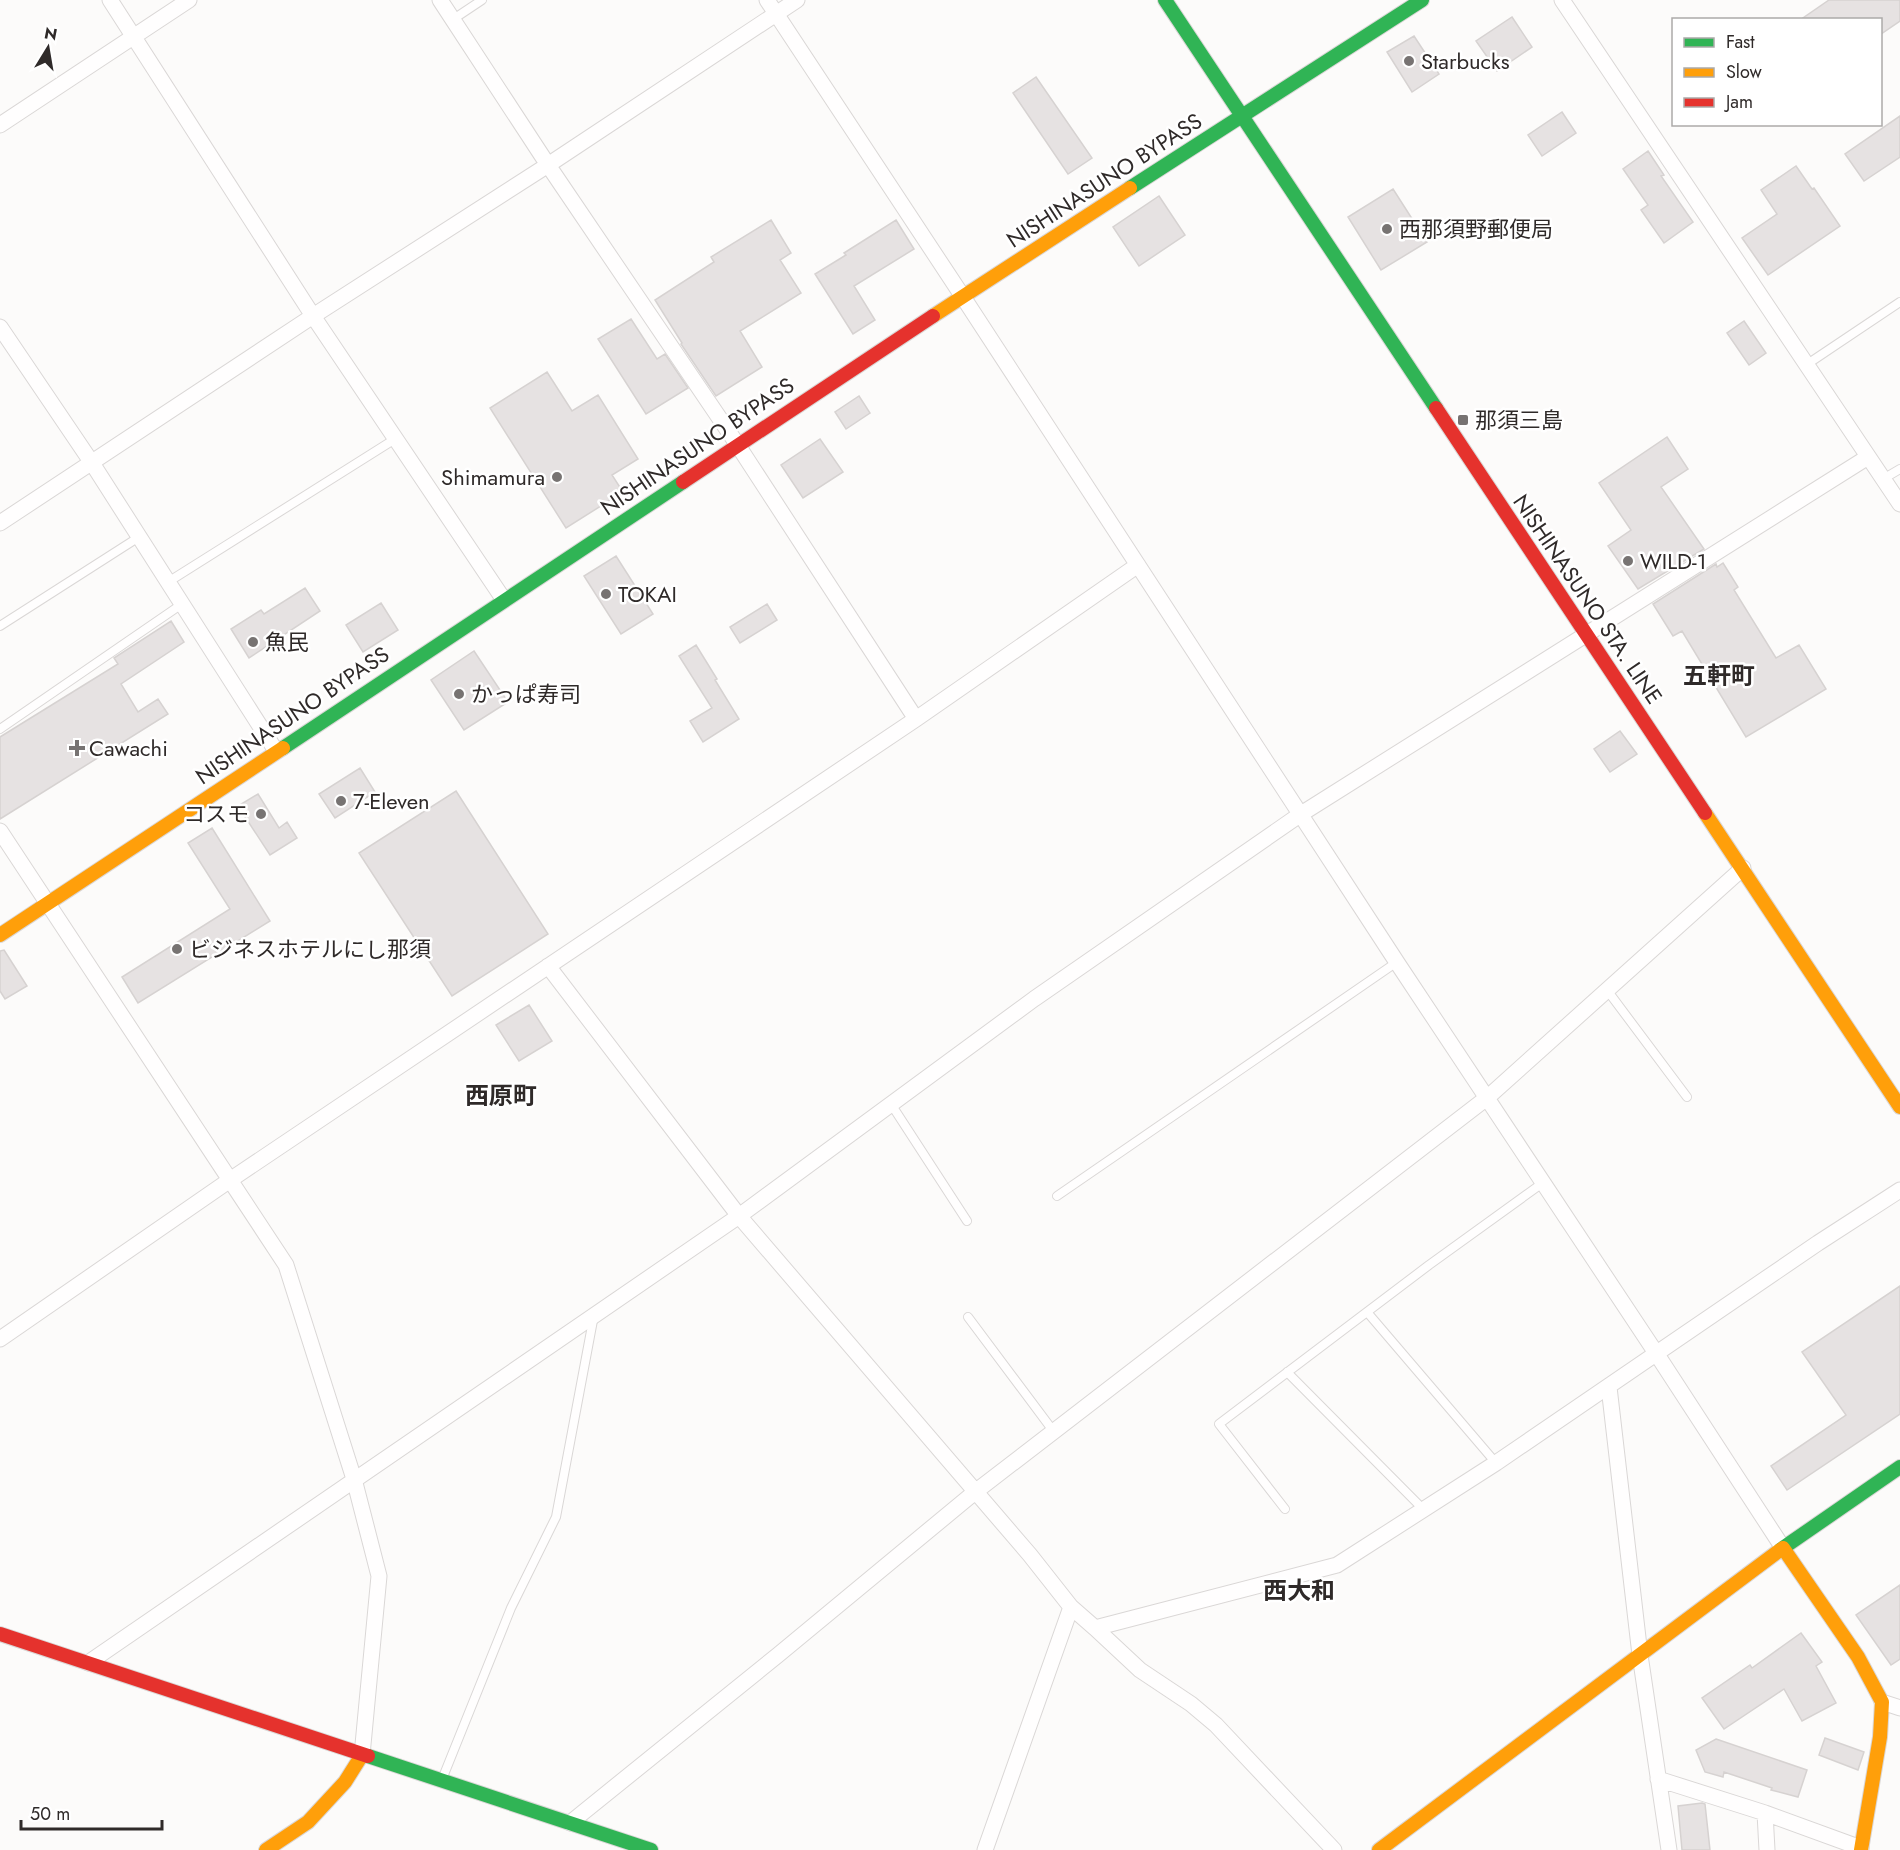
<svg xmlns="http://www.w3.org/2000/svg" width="1900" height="1850" viewBox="0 0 1900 1850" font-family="Jost,'Noto Sans JP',sans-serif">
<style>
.building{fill:#e6e2e2;stroke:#d6d2d1;stroke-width:1.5}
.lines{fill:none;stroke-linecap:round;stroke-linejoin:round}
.lane-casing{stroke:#dad7d6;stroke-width:10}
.street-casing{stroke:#dad7d6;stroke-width:17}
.fast-casing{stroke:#dad7d6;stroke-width:16}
.slow-casing{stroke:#dad7d6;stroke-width:16}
.jam-casing{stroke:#dad7d6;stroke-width:16}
.lane{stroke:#fffefe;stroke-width:8}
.street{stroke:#fffefe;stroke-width:15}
.fast{stroke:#30b455;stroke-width:14}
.slow{stroke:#ff9f0a;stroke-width:14}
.jam{stroke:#e5322d;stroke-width:14}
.poi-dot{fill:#777372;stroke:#fff;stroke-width:2}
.labels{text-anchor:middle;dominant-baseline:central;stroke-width:5;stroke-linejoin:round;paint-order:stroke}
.poi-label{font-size:22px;fill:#2f2a29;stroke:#fff;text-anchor:start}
.street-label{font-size:22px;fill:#2f2a29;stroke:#fff}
.neighbourhood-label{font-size:24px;font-weight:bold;fill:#2f2a29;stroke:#fff}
</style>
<rect width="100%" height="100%" fill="#fcfbfa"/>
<path class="building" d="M1829 0H1900V21L1881 34V20H1800Z
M1512 17 1532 47 1497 71 1476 41Z
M1414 36 1439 74 1412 92 1387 52Z
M1036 77 1092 158 1068 174 1013 93Z
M1562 112 1576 133 1542 156 1528 135Z
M1900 116V157L1864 181 1845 154Z
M1648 151 1664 175 1661 176 1693 222 1664 243 1641 210 1648 205 1623 169Z
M1796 166 1812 189 1814 188 1840 226 1768 275 1742 238 1777 214 1761 190Z
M1393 189 1427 242 1381 270 1348 217Z
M1159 196 1185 235 1139 266 1113 227Z
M771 220 791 253 780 260 801 293 740 331 762 367 716 396 681 344 682 343 655 300 714 262 711 257Z
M896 220 914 249 854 286 875 320 853 334 815 274 846 255 844 253Z
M631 319 657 359 665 354 688 388 646 414 598 339Z
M1744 321 1766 353 1749 365 1727 333Z
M547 372 572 411 598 395 638 459 612 475 623 492 566 528 490 408Z
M859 396 870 413 846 429 835 412Z
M1667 437 1688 469 1661 487 1704 549 1638 589 1608 546 1631 530 1599 483Z
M820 439 843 472 803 498 781 465Z
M616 556 653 614 621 634 584 576Z
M1723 563 1738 587 1734 590 1776 658 1799 645 1826 689 1746 737 1682 631 1673 636 1653 604 1716 564 1717 567Z
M305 588 320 611 249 658 231 629 261 610 264 614Z
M381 603 398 630 363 652 346 625Z
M767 604 777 620 740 643 730 627Z
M171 621 184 642 121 684 138 712 158 699 168 714 0 819V737L118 664 114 658Z
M696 645 717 679 715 680 739 719 703 742 690 721 712 708 679 656Z
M474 651 508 702 464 730 431 680Z
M1620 731 1637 754 1610 772 1594 749Z
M360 768 375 792 335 818 319 794Z
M456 791 548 934 452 996 359 853Z
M258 794 279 828 287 822 297 838 270 855 238 806Z
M212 828 270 921 138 1003 122 977 230 909 188 843Z
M4 950 27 986 5 999 0 991V951Z
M529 1005 552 1041 519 1061 496 1025Z
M1900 1286V1414L1787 1490 1771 1466 1846 1415 1802 1352Z
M1900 1585V1659L1891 1665 1856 1615Z
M1801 1633 1822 1662 1816 1666 1836 1703 1802 1721 1784 1689 1724 1729 1702 1698 1750 1665 1752 1668Z
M1825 1738 1864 1752 1858 1770 1819 1755Z
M1716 1739 1807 1770 1798 1797 1771 1790 1772 1788 1724 1772 1723 1777 1705 1772 1696 1750Z
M1702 1803 1705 1804 1710 1850H1682L1678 1806Z"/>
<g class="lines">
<g class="lane-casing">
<path id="lane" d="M452 20 482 0
M1806 365 1900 302
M1883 479 1900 469
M168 582 395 439
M0 626 139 537
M0 729 182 604
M1607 990 1687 1097
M891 1104 967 1221
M1057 1196 1397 962
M1367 1312 1496 1463
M968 1317 1054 1432
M1287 1372 1424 1510
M1285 1509 1219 1424 1429 1265 1544 1182
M443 1777 511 1608 556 1517 594 1315"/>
</g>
<g class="street-casing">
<path id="street" d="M110 0 313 316 504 600
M440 0 548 165 737 444 916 719
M767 0 963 297 1398 964 1656 1353 1783 1548
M1562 0 1900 504
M0 125 189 0
M0 327 92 463 276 751
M0 523 313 316 548 165 797 0
M0 831 286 1265 354 1479 379 1576 362 1755
M548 966 739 1216 1030 1555 1071 1607 1095 1628 1337 1565 1496 1463 1818 1243 1900 1190
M0 1339 230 1180 916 719 1138 565
M1609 1387 1640 1655 1669 1850
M1095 1628 1140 1670 1191 1704 1216 1725 1334 1850
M88 1663 739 1216 1034 999 1301 814 1868 457
M1882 1702 1900 1708
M1658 1779 1765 1813 1861 1848
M1765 1813 1767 1850
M570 1823 778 1655 975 1492 1488 1097 1743 868
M985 1850 1071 1607"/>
</g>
<g class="fast-casing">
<path id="fast" d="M1165 0 1436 408
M1130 188 1422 0
M283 748 683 482
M1780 1550 1900 1467
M368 1756 651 1850"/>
</g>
<g class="slow-casing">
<path id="slow" d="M933 316 1130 188
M1705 813 1900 1107
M0 935 283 748
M1783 1548 1858 1657 1882 1702 1880 1737 1861 1850
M266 1850 308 1822 345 1782 362 1755
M1379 1850 1780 1550"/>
</g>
<g class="jam-casing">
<path id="jam" d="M1436 408 1705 813
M683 482 933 316
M0 1634 368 1756"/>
</g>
<use href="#lane" class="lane"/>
<use href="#street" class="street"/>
<use href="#fast" class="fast"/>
<use href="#slow" class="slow"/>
<use href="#jam" class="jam"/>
</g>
<g class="poi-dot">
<circle cx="1409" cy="61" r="6"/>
<circle cx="1387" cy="229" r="6"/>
<rect x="1457" y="414" width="12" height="12" rx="3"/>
<circle cx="557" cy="477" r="6"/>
<circle cx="1628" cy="561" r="6"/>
<circle cx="606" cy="594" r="6"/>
<circle cx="253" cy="642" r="6"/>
<circle cx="459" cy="694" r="6"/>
<path d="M74 739h6v6h6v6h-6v6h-6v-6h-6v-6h6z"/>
<circle cx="341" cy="801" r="6"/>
<circle cx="261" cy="814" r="6"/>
<circle cx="177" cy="949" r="6"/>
</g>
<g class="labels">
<g class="poi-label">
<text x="1421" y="61">Starbucks</text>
<text x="1399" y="229">西那須野郵便局</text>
<text x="1475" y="420">那須三島</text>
<text x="545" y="477" text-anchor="end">Shimamura</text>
<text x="1640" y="561">WILD-1</text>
<text x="618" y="594">TOKAI</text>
<text x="265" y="642">魚民</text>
<text x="471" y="694">かっぱ寿司</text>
<text x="89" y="748">Cawachi</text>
<text x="353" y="801">7-Eleven</text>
<text x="249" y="814" text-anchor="end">コスモ</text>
<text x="189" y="949">ビジネスホテルにし那須</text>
</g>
<g class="street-label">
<text transform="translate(1104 180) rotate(-33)">NISHINASUNO BYPASS</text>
<text transform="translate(697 446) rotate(-34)">NISHINASUNO BYPASS</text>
<text transform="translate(1588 599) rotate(56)">NISHINASUNO STA. LINE</text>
<text transform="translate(292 715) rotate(-34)">NISHINASUNO BYPASS</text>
</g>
<g class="neighbourhood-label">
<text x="1719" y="675">五軒町</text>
<text x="501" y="1095">西原町</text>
<text x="1299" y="1590">西大和</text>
</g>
</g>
<rect x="1672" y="18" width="210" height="108" fill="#ffffff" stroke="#acaaa9" stroke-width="1.5"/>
<rect x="1684" y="38" width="30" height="9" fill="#30b455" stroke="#acaaa9" stroke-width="1.5"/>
<text x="1726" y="48" font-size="18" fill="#2f2a29">Fast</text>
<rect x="1684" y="68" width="30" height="9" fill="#ff9f0a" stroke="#acaaa9" stroke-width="1.5"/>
<text x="1726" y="78" font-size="18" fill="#2f2a29">Slow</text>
<rect x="1684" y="98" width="30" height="9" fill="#e5322d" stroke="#acaaa9" stroke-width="1.5"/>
<text x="1726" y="108" font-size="18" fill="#2f2a29">Jam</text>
<g transform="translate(48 48) rotate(11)" stroke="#ffffff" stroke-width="4.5" paint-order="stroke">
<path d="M0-4.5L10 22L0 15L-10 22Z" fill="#2f2a29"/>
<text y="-9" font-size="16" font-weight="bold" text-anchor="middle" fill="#2f2a29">N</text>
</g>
<path d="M21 1820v9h141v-9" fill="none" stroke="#2f2a29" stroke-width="3"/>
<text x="30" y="1820" font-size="18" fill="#2f2a29" stroke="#ffffff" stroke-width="4.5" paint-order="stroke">50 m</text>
</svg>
